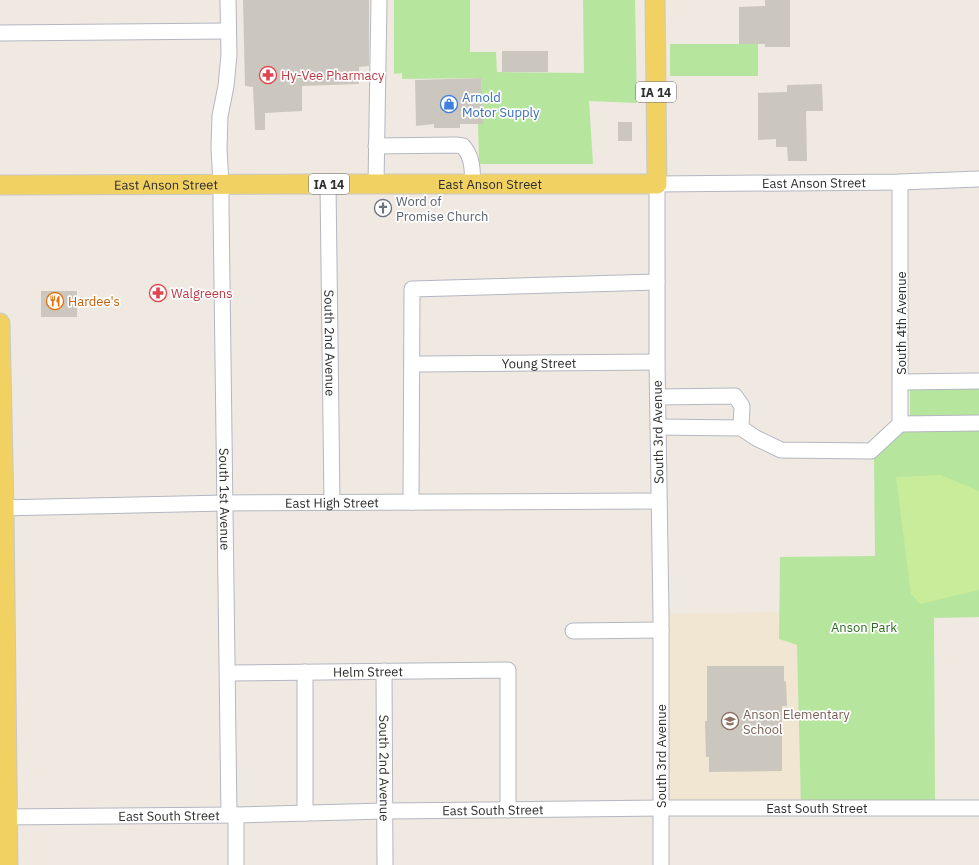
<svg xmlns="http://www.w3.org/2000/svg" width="979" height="865" viewBox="0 0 979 865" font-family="'IBM Plex Sans',sans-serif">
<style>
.education{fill:#f0e6d1}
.green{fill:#b6e59e}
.pitch{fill:#c9ec9a}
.building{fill:#cbc7bf}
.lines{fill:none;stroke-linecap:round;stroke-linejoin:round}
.minor-casing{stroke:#b4b7c1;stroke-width:17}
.major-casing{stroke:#c9c9c9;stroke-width:21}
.minor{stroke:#fff;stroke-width:15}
.major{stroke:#f2d163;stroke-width:19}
.labels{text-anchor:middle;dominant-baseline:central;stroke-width:3.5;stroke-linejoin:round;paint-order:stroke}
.shield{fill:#fff;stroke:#6d6d6d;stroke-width:1}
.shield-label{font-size:12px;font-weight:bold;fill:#2e2e2e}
.health-label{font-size:13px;fill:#be3a42;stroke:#fff;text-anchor:start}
.shop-label{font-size:13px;fill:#366cbe;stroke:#fff;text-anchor:start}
.street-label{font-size:13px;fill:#2e2e2e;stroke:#fff}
.worship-label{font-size:13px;fill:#5b616d;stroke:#fff;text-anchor:start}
.food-label{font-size:13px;fill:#c56008;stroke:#fff;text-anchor:start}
.park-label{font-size:13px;fill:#2c6e1b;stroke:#fff}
.education-label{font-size:13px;fill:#785e54;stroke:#fff;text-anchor:start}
</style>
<rect width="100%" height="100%" fill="#efe9e1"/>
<path class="education" d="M779 612V639L797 645 801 808H662L661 614Z"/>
<path class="green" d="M394 0H470V52H496L497 72 584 73 583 0H635L637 103 589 101 593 164H479L478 124H484L481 78 402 79V73L394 74Z
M670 44H758V76H670Z
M979 373V617L934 618 935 808H801L797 645 779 639 780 557 875 556 874 458 910 425V374Z"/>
<path class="pitch" d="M941 475 979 491V590L920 604 911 594 896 477Z"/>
<path class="building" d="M243 0H369V66L359 67V84L302 86V111L265 113V130H255L253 87 245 86Z
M765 0H790V47H765V44H739V7L765 6Z
M502 51H548V72H502Z
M481 78 484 124H460V128H434V124L416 126 415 80Z
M822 84 823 111H806L807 161H788L787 147H776V139L758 140V93L787 92V85Z
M618 122H632V141H618Z
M41 291H77V317H41Z
M707 666H784V681L786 682 787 706H782V771L709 772V757H706L705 721H707Z"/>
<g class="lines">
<g class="minor-casing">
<g id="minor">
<path id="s1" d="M228 0 229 55 226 86 220 116 219 148 221 184V207L229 815"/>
<path d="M0 33 228 31"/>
<path d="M376 146 456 145 463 146C473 158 472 169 473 184"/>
<path id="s2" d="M328 184 332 502"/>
<path d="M376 184 379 0"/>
<path id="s3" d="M420 364 657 362"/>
<path d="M901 382 979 381"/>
<path d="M658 397 735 396 742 406 741 428"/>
<path d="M900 424 979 423"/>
<path d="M658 427 741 428 756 438 781 450 871 451 900 424V182"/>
<path d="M411 502 412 289 657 282"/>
<path id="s4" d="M0 508 225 503 659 501"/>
<path d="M573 631 661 630"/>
<path id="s5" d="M384 671 385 865"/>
<path d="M305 672V813"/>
<path id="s6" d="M228 673 508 670V810"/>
<path d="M236 815V865"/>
<path id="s7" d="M0 817 236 815 385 811 662 808H979"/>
<path id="s8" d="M661 865V614L657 362V184L900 182 979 179"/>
</g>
</g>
<g class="major-casing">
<g id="major">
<path id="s9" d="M0 185 328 184H657L655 0"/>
<path d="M0 323 4 508 8 865"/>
</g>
</g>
<use href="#minor" class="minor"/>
<use href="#major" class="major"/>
</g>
<defs>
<g id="pharmacy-ring" transform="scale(0.9)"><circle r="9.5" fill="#fff" stroke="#e0444e" stroke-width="1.5"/><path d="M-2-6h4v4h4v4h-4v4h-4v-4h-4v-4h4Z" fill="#e0444e"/></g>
<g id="shop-ring" transform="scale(0.9)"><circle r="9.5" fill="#fff" stroke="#3f7fe0" stroke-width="1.5"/><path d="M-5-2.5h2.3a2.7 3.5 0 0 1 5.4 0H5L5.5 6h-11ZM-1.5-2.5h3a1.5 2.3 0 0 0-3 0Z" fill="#3f7fe0"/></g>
<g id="church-ring" transform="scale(0.9)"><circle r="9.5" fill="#fff" stroke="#6b7280" stroke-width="1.5"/><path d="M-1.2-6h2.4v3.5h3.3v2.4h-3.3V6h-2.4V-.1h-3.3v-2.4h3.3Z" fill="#6b7280"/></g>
<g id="restaurant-ring" transform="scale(0.9)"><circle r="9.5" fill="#fff" stroke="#e8710a" stroke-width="1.5"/><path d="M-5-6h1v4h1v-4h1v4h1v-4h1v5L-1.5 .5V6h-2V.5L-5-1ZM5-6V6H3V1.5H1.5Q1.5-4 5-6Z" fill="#e8710a"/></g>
<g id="school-ring" transform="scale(0.9)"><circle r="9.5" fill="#fff" stroke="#8d6e63" stroke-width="1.5"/><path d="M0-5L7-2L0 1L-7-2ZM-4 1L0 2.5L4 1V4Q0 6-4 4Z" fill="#8d6e63"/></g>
</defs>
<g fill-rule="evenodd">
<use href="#pharmacy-ring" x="268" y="75"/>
<use href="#shop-ring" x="449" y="104"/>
<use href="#church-ring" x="383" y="208"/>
<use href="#pharmacy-ring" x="158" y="293"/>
<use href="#restaurant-ring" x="55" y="301"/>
<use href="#school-ring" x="730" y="721"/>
</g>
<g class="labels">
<g class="shield">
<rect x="636" y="82" width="40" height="20" rx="3"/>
<rect x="309" y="174" width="40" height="20" rx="3"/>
</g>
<g class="shield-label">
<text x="656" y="92">IA 14</text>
<text x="329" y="184">IA 14</text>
</g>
<g class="health-label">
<text x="281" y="75">Hy-Vee Pharmacy</text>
<text x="171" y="293">Walgreens</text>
</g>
<g class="shop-label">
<text x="462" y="97">Arnold<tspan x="462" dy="15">Motor Supply</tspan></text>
</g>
<g class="street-label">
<text stroke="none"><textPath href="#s8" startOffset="838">East Anson Street</textPath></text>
<text stroke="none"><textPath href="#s9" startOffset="166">East Anson Street</textPath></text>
<text stroke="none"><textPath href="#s9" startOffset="490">East Anson Street</textPath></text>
<text transform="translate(901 323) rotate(-90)">South 4th Avenue</text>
<text stroke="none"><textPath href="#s2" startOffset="159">South 2nd Avenue</textPath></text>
<text stroke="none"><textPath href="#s3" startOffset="119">Young Street</textPath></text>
<text transform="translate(658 432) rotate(-91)">South 3rd Avenue</text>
<text stroke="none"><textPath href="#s1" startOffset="500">South 1st Avenue</textPath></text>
<text stroke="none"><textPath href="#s4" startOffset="332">East High Street</textPath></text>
<text stroke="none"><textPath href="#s6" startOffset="140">Helm Street</textPath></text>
<text transform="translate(661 756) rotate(-90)">South 3rd Avenue</text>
<text stroke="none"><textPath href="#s5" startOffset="97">South 2nd Avenue</textPath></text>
<text stroke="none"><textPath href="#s7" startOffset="817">East South Street</textPath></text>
<text stroke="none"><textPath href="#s7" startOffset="493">East South Street</textPath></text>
<text stroke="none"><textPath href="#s7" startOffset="169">East South Street</textPath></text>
</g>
<g class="worship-label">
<text x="396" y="201">Word of<tspan x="396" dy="15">Promise Church</tspan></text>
</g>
<g class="food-label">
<text x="68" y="301">Hardee's</text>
</g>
<g class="park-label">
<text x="864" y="627">Anson Park</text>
</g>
<g class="education-label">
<text x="743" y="714">Anson Elementary<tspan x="743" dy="15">School</tspan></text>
</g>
</g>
</svg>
